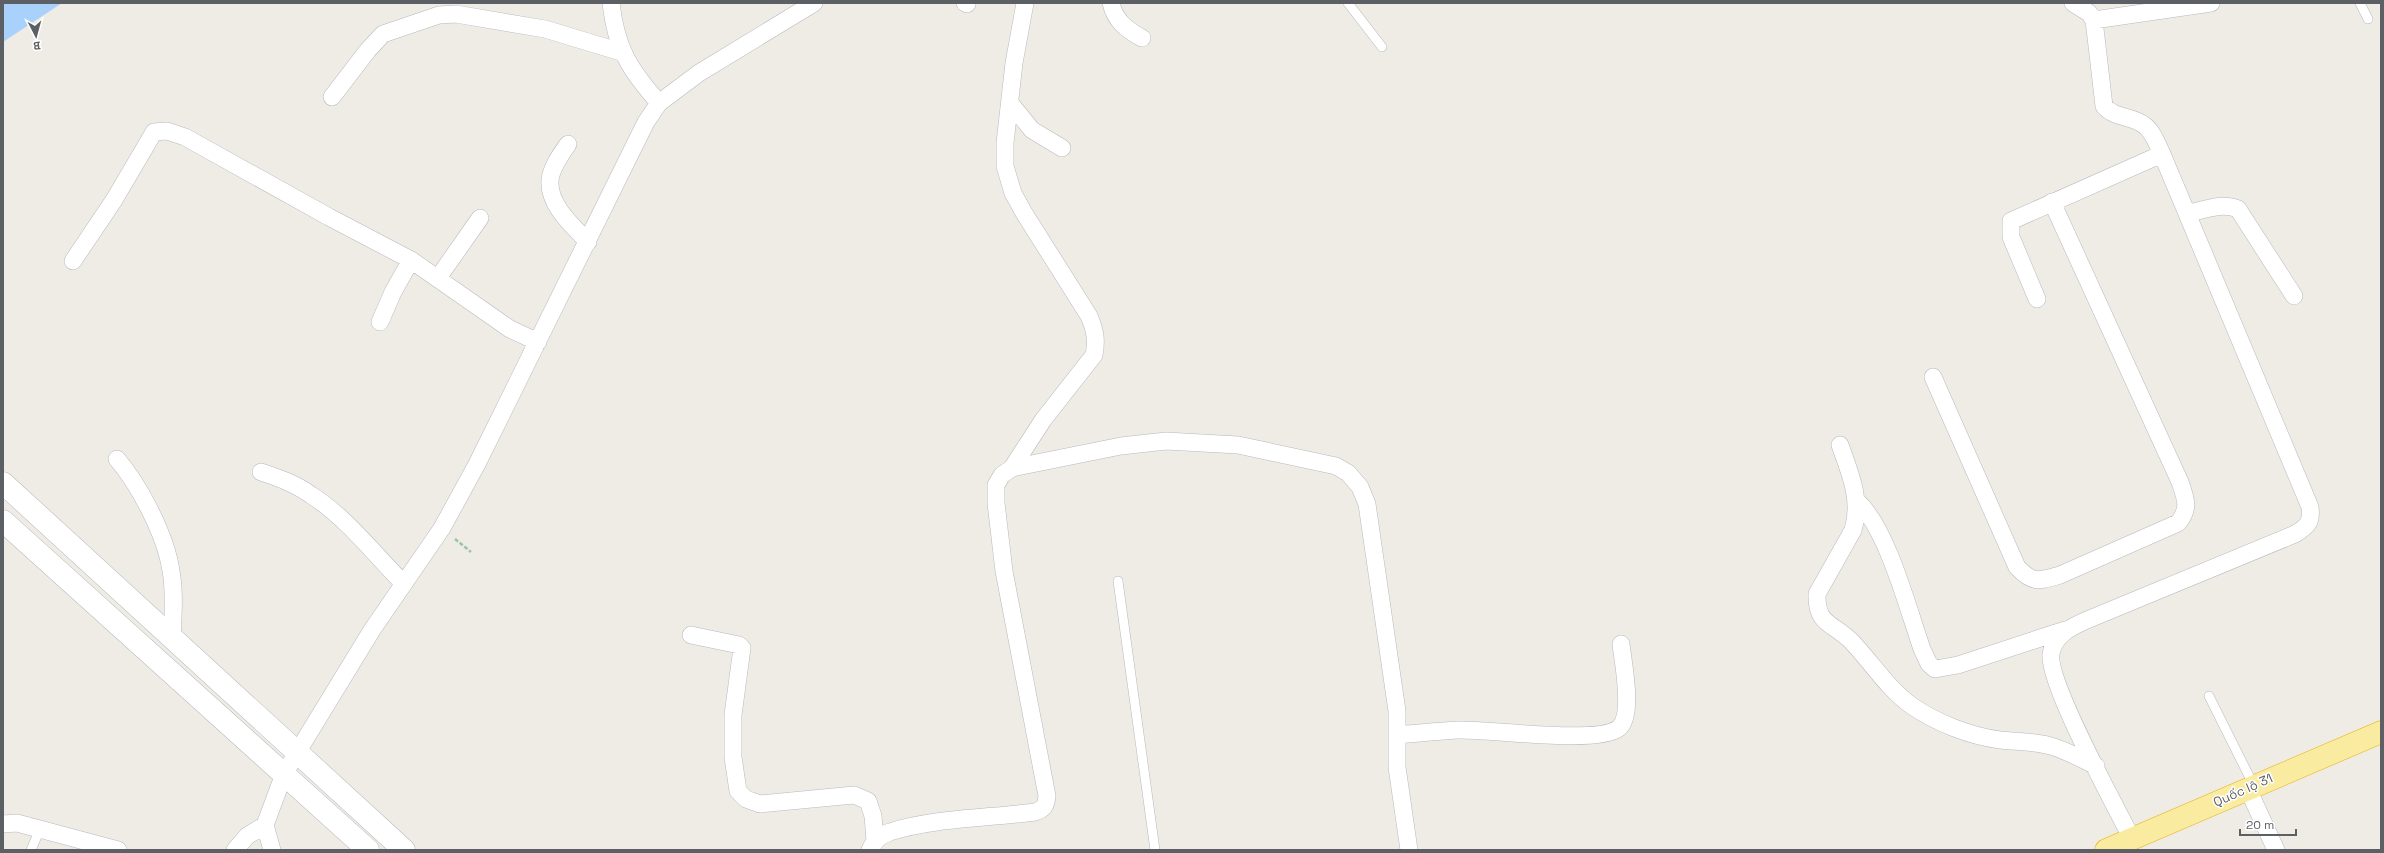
<svg xmlns="http://www.w3.org/2000/svg" width="2384" height="853" viewBox="0 0 2384 853" font-family="'Space Grotesk',sans-serif">
<style>
.water{fill:#a8d2fb}
.lines{fill:none;stroke-linecap:round;stroke-linejoin:round}
.service-casing{stroke:#b7b9be;stroke-width:10}
.minor-casing{stroke:#b7b9be;stroke-width:18}
.tertiary-casing{stroke:#b7b9be;stroke-width:23}
.trunk-casing{stroke:#e7af0c;stroke-width:23}
.path{stroke:#9cc4aa;stroke-width:2.5;stroke-dasharray:4 2;stroke-linecap:butt}
.service{stroke:#fff;stroke-width:9}
.minor{stroke:#fff;stroke-width:17}
.tertiary{stroke:#fff;stroke-width:22}
.trunk{stroke:#f9eca0;stroke-width:22}
.labels{text-anchor:middle;dominant-baseline:central;stroke-width:3;stroke-linejoin:round;paint-order:stroke}
.street-label{font-size:13px;fill:#5c5f64;stroke:#fff}
</style>
<rect width="100%" height="100%" fill="#eeece4"/>
<path class="water" d="M3 3H62L3 42Z"/>
<g class="lines">
<g class="service-casing">
<path id="service" d="M1348 3 1382 47
M2360 3 2368 19
M1118 581 1155 850
M2209 696 2254 786
M31 850 40 829"/>
</g>
<g class="minor-casing">
<path id="minor" d="M611 3C616 49 630 70 659 103
M965 3 967 4
M1111 3C1115 21 1127 30 1142 38
M2073 3 2089 13 2094 20 2104 106C2115 119 2131 115 2144 125 2153 131 2157 144 2162 154L2310 507C2312 522 2308 526 2295 534L2087 620C2071 627 2054 635 2051 654 2047 682 2116 807 2132 839
M2094 20 2211 3
M332 97 368 50 383 34 439 15 456 14 545 29 621 52
M1010 103 1032 130 1062 148
M568 144C561 154 551 168 550 180 548 205 573 226 588 242
M2189 213C2204 210 2223 202 2238 209L2294 296
M73 261 114 200 154 132 167 131 185 137 329 217 411 260 510 329 538 342
M438 278 480 218
M2037 299 2011 237V221L2162 154
M380 322 393 292 411 260
M1933 377 2017 567C2033 584 2039 581 2060 575L2178 523C2190 509 2186 499 2180 482L2052 202
M1840 445C1850 473 1862 500 1853 530L1817 594C1816 626 1834 623 1852 642 1872 663 1888 689 1912 706 1937 723 1970 736 2000 740 2018 742 2037 741 2054 747 2069 752 2082 759 2096 766
M117 459C140 486 166 536 171 571 175 592 173 616 172 638
M1012 468 1043 420 1094 355C1097 340 1095 330 1089 316L1024 213 1013 193 1005 166V143L1014 63 1025 3
M261 472C279 478 296 484 311 495 347 518 374 554 404 584
M1857 501C1887 528 1908 609 1922 649L1929 664 1935 669 1958 665 2065 630
M691 635 739 645 742 648 733 715V757L738 791 746 799 760 804 854 795 868 801 873 816 875 840
M1398 735C1418 733 1438 731 1459 730 1490 729 1598 745 1619 728 1634 715 1623 662 1621 644
M2248 789 2276 850
M3 824 17 823 118 850
M235 850 247 836 265 825
M272 850 265 825 284 774 372 630 442 528 477 464 646 122 659 103 699 73 814 3
M870 850C874 841 880 835 890 832 933 818 990 818 1035 812 1044 809 1046 806 1047 796L1004 571 996 503V485L1002 475 1012 468 1121 446 1166 441 1238 445 1336 466 1348 473 1360 487 1367 504 1397 711V767L1409 850"/>
</g>
<g class="tertiary-casing">
<path id="tertiary" d="M3 483 404 850
M3 521 368 850"/>
</g>
<g class="trunk-casing">
<path id="trunk" d="M2106 850 2381 732"/>
</g>
<path class="path" d="M455 539 471 552"/>
<use href="#service" class="service"/>
<use href="#minor" class="minor"/>
<use href="#tertiary" class="tertiary"/>
<use href="#trunk" class="trunk"/>
</g>
<g class="labels">
<g class="street-label">
<text transform="translate(2243 790) rotate(-24)">Quốc lộ 31</text>
</g>
</g>
<rect width="2384" height="853" fill="none" stroke="#5c5f64" stroke-width="8"/>
<g transform="translate(36 36) rotate(174)" stroke="#ffffff" stroke-width="3" paint-order="stroke">
<path d="M0-3L7 15L0 10L-7 15Z" fill="#5c5f64"/>
<text y="-6" font-size="11" font-weight="bold" text-anchor="middle" fill="#5c5f64">B</text>
</g>
<path d="M2240 829v6h56v-6" fill="none" stroke="#5c5f64" stroke-width="2"/>
<text x="2246" y="829" font-size="12" fill="#5c5f64" stroke="#ffffff" stroke-width="3" paint-order="stroke">20 m</text>
</svg>
